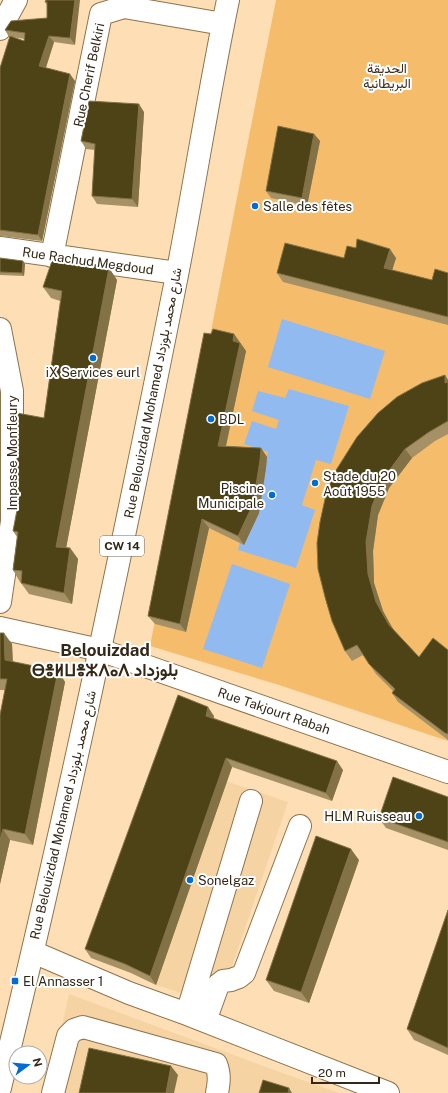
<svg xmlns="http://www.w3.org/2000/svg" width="448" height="1093" viewBox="0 0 448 1093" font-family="'Public Sans',Vazirmatn,'Noto Sans Tifinagh',sans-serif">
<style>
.built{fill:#f6d3a2}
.green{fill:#f5bd6b}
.water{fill:#90baf0}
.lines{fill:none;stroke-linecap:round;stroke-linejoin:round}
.minor-casing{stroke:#8f734c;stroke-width:24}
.major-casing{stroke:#8f734c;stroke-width:24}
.minor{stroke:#fff;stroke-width:22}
.major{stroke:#fff;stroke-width:22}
.wall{fill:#a69166;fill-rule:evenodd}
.shaded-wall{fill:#837246}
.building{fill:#4e4316;stroke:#837246}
.poi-dot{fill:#006cd4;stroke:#fff;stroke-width:1.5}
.labels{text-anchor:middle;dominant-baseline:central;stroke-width:4;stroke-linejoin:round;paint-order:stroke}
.shield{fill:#fff;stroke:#70685d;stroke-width:1}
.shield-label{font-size:12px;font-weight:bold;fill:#332817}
.park-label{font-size:13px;fill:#372a18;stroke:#fff}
.street-label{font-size:13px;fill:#332817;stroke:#fff}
.poi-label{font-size:13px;fill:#332817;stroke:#fff;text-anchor:start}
.district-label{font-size:17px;font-weight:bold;fill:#332817;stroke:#fff}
</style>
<rect width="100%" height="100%" fill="#fedfb5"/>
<path class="built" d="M202 773 288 802 219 1005 156 985 131 973 91 958Z
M69 994 277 1071 339 1093H47Z"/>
<path class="green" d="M276 0H448V741L279 685 150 646C192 431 233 215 276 0Z"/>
<path class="water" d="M282 319 385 351 370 399 268 367Z
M289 389 349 406 331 464 316 460 302 505 315 510 296 568 238 550 240 542 230 538 235 521 266 459 268 452 244 444 252 421 276 429 279 420 252 411 258 391 285 398Z
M232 564 290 584 262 668 203 649Z"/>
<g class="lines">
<g class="minor-casing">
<path id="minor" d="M0 29 16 0
M0 248 177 273
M52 256 101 14 124 7 223 24
M0 329 12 391V521L0 602
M0 628 100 650 448 772
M33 952 129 993 187 1014 388 1093
M187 1014 251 801
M205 1021 218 985 223 981 231 980 239 977 244 973 300 826
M53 1093 68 1036 74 1030 83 1027 216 1064C220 1074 219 1082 217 1093"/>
</g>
<g class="major-casing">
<path id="major" d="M0 1088C66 818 123 547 177 275 195 183 209 91 228 0"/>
</g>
<use href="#minor" class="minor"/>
<use href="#major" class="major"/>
</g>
<path class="wall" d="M46 0 75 45 54 42 46 68 75 81 42 241 0 236V68L10 37H9L5 30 47 18V5L45 2ZM12 37 25 39 24 41Z
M144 112 138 207 97 204 92 196 95 150 86 149 81 141Z
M314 134 320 141 307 206 271 198 266 191Z
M356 248 396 258 392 270 432 280 448 273V325L283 282 277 273 344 258Z
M0 258 25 264 24 276 0 275Z
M109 268 117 280 66 548H70L78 559 72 604 29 594 21 583V582H20L13 570 17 537 13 531 44 418 60 301 51 298 43 287Z
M211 334H234L246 351 226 446 261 448 267 457 266 468 259 513 244 545 209 528 186 632 155 624 148 616Z
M445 375 448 380V434L435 441 412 458 389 488 378 515 373 551 374 583 383 611 392 629 419 657 448 650V740L398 702 392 693 393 691 376 674 363 655 352 661 345 651 325 597Z
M0 633 12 644 13 662 58 671 65 682 33 845 10 840 0 884 5 690H0Z
M214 716V718L343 770 332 801 232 767 156 985 131 973 91 958 85 949Z
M448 797V850L386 828 379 818Z
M359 860 309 1003 274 991 266 980Z
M448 910V1055L414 1040 407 1029Z"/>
<path class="shaded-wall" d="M75 0H80L75 45 70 38Z
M49 36 54 42 44 73 39 66Z
M70 74 75 81 42 241 38 235Z
M139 104 144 112 138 207 132 199Z
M314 134 320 141 307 206 302 198Z
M390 249 396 258 390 277 384 268Z
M23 261 25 264 24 276 22 273Z
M109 268 117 280 64 559 56 547Z
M234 334 246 351 224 455 218 446Z
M445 375 448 380V388L445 383Z
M261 448 267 457 266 468 259 513 244 545 238 536Z
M405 449 412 458 389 488 378 515 373 551 374 583 383 611 396 634 389 625 376 602 368 574 366 542 372 506 383 479Z
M202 519 209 528 186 632 180 624Z
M70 548 78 559 72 604 64 593Z
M4 633 12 644 13 671 5 660Z
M58 671 65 682 33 845 25 834Z
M208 707 214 716 212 724 206 716Z
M226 758 232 767 156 985 150 976Z
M337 761 343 770 332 801 326 793Z
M3 829 10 840 0 884V840Z
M351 849 359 860 309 1003 301 992Z
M171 1066 178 1075 174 1093H166Z
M289 1088 292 1093H288Z"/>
<path class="building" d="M46 0H75L70 38 49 36 39 66 70 74 38 235 0 230V68L10 36 24 41 25 33 5 30 11 21 47 18V2H45Z
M89 101 139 104 132 199 92 196 95 144 81 141Z
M278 126 314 134 302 198 266 191Z
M357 239 390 249 384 268 432 280 435 269 448 273V317L277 273 285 243 344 258 347 246 356 248Z
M0 258 23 261 22 273 0 272Z
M53 258 93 264 109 268 56 547 70 548 64 593 21 583 22 571 13 570 18 532 13 531 17 510V413L44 418 62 291 43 287Z
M213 329 234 334 233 341 240 343 218 446 261 448 260 460 253 504 238 536 202 519 180 624 148 616 204 333 211 334Z
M445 375V383L448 382V421L429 432 405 449 383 479 372 506 366 542 368 574 376 602 389 625 419 657 433 638 448 650V734L445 733 392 693 395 689 369 664 357 645 345 651 332 621 325 597 318 569 317 543 320 522 325 499 333 475 357 437 378 413 397 397 422 383Z
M0 633H4L5 660 58 671 25 834 3 829 0 840V715L7 679H0Z
M178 695 208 707 206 716 337 761 326 793 226 758 150 976 125 964 85 949Z
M393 777 448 797V842L379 818Z
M316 836 351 849 301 992 266 980Z
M448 910V1048L407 1029Z
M89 1048 171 1066 166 1093H79Z
M263 1080 289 1088 288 1093H259Z"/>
<g class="poi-dot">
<circle cx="255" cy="206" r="4"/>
<circle cx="93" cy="358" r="4"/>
<circle cx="211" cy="419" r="4"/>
<circle cx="315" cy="483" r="4"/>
<circle cx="272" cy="495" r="4"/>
<circle cx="419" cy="816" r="4"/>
<circle cx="190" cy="880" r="4"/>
<rect x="11" y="977" width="8" height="8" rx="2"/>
</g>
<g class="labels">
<rect class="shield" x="100" y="536" width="44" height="20" rx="3"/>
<g class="shield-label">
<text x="122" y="546">CW 14</text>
</g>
<g class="park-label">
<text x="387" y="68">الحديقة<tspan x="387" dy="15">البريطانية</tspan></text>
</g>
<g class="street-label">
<text transform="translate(89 75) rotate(-78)">Rue Cherif Belkiri</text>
<text transform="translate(88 261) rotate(8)">Rue Rachud Megdoud</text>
<text transform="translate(153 393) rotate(-79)">Rue Belouizdad Mohamed شارع محمد بلوزداد</text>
<text transform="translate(12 453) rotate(-90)">Impasse Monfleury</text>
<text transform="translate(274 711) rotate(19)">Rue Takjourt Rabah</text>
<text transform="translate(63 815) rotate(-77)">Rue Belouizdad Mohamed شارع محمد بلوزداد</text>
</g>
<g class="poi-label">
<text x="263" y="206">Salle des fêtes</text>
<text x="93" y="372" text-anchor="middle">iX Services eurl</text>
<text x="219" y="419">BDL</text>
<text x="323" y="476">Stade du 20<tspan x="323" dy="15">Août 1955</tspan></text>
<text x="264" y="488" text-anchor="end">Piscine<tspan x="264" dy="15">Municipale</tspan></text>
<text x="411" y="816" text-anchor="end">HLM Ruisseau</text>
<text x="198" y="880">Sonelgaz</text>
<text x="23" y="981">El Annasser 1</text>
</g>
<g class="district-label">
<text x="105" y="650">Belouizdad<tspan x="105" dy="20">ⴱⴻⵍⵡⴻⵣⴷⴰⴷ بلوزداد</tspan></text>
</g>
</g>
<g transform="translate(28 1065) rotate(74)"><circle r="19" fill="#ffffff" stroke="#ada9a2"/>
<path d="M0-3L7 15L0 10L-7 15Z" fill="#006cd4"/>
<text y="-6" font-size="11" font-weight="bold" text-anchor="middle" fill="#332817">N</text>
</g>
<path d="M312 1077v6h67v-6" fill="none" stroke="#332817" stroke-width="2"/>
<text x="318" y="1077" font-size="12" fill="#332817" stroke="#ffffff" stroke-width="3" paint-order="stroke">20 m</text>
</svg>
